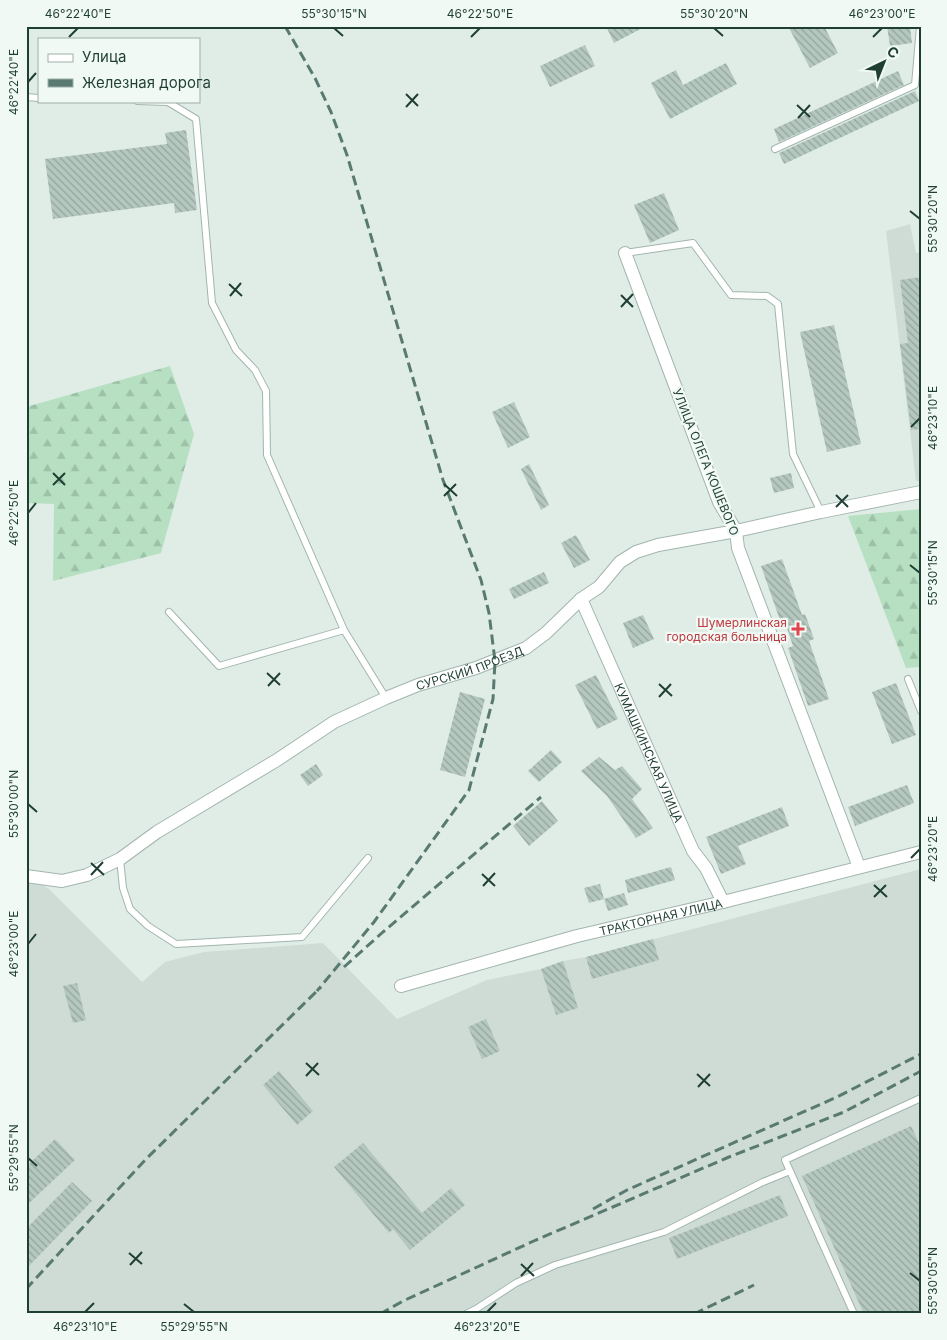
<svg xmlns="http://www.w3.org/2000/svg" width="947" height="1340" viewBox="0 0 947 1340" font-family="Inter,sans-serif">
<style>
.built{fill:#cedcd5}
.forest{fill:url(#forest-firs)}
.building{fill:url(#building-back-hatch)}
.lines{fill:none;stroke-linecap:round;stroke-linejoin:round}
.lane-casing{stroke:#a2b5ae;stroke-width:8}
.street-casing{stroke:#a2b5ae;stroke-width:14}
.lane{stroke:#fff;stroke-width:6}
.street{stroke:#fff;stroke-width:12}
.rail{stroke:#597a71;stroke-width:3;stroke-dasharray:10 5;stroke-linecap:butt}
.ticks{fill:none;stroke:#1f3f35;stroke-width:2}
.health-dot{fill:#e0444e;stroke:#f1f9f4;stroke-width:2}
.labels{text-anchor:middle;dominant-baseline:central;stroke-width:4.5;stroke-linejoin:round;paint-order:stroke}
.street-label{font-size:12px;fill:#1f3f35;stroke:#f1f9f4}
.health-label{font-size:12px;fill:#be3a42;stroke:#f1f9f4;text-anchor:end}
.neatline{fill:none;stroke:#1f3f35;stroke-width:2}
.ticks-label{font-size:12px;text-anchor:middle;fill:#1f3f35}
</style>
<defs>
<pattern id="forest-firs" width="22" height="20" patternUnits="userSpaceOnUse" patternTransform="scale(1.25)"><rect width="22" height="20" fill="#b6e0c1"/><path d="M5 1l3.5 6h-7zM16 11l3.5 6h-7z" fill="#9cc1a6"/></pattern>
<pattern id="building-back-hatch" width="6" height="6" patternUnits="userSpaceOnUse" patternTransform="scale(1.25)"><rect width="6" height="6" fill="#b5c8bf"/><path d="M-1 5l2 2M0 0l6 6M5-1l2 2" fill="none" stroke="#93a49c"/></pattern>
</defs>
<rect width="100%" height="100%" fill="#e0ede7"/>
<path class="built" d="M910 224 916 253 921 252V481H916L886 231Z
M921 869V1314H26V881L39 883 49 889 142 982 165 962 204 952 323 943 397 1019 487 980 541 969 563 961 586 957Z"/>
<path class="forest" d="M170 366 194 434 161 553 53 581 54 504 26 503V407Z
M921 509V667L906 668 848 516Z"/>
<path class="building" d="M606 26H646L614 43Z
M788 26H824L838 53 810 68Z
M887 26H910L912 43 890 46Z
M585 45 595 66 550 87 540 66Z
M726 63 737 84 670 119 651 83 676 70 683 85Z
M898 71 904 85 779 142 774 129Z
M915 91 919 101 784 164 779 153Z
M186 130 197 210 175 213 174 203 53 219 45 159 167 144 165 133Z
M664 193 679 230 650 243 634 205Z
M921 277V429L911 430 900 344 908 343 900 280Z
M834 325 861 444 827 452 800 332Z
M514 402 530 437 508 448 492 412Z
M529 464 549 505 541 510 521 469Z
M791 473 794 488 774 493 770 478Z
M576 535 590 560 574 568 561 543Z
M782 559 802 615 805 614 814 639 809 641 829 699 808 706 788 648 793 646 785 622 781 623 761 566Z
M544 572 549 583 514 599 509 589Z
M643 615 654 639 633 648 623 623Z
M596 675 618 719 597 729 575 685Z
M896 683 916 735 892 744 872 692Z
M460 692 485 699 465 777 440 770Z
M551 750 562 762 539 782 528 771Z
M599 757 615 770 622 766 642 789 632 799 653 828 636 838 607 796 581 771Z
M316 764 323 775 308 786 300 775Z
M907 785 914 803 855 826 848 807Z
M542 801 558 821 529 846 513 826Z
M782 807 789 826 738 846 746 864 721 874 706 837Z
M671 867 675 880 628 893 625 880Z
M600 884 604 899 589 903 584 888Z
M624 893 628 905 608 911 604 899Z
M653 939 659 960 592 979 586 957Z
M563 961 578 1008 556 1015 541 969Z
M77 983 86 1020 73 1023 63 986Z
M486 1019 500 1051 482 1059 468 1027Z
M279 1071 313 1111 297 1125 263 1085Z
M911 1126 921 1147V1314H864L802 1176Z
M55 1139 75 1160 26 1206V1167Z
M363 1143 422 1213 451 1188 465 1205 410 1250 393 1229 389 1233 334 1167Z
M72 1182 92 1201 26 1269V1229Z
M780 1195 788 1216 677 1259 669 1238Z"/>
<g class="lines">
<g class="lane-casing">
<path id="lane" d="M26 97 39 98
M137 101 168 102 196 119 212 303 236 350 255 370 266 391 267 455 344 630 386 698
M775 149 915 85 920 26
M625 253 693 243 731 295 767 296 778 304 793 454 821 512
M169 612 219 666 344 630
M908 679 921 711
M120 859 123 888 130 909 148 926 176 944 302 937 368 858
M790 1171 854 1314
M466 1314 476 1309 516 1283 555 1265 664 1232 763 1182 790 1171 785 1160 921 1098"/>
</g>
<g class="street-casing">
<g id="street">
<path d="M625 253 719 502 736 531 738 548 859 867"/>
<path id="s1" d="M581 599 693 851 706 868 723 902"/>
<path id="s2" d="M26 876 62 881 87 875 120 859 157 832 277 760 334 722 386 698 418 685 476 668 526 648 546 633 581 599 599 587 620 562 636 552 658 545 736 531 821 512 921 492"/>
<path id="s3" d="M401 986 577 936 723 902 921 852"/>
</g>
</g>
<use href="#lane" class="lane"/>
<use href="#street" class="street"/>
<path class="rail" d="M285 26 315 78 331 112 347 155 443 480 481 580 489 613 495 661 493 699 469 790 374 922 317 991
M344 967 383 932 541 797
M593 1209 627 1190 837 1097 921 1054
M26 1289 146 1159 321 987
M380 1314 403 1301 536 1240 729 1157 844 1112 921 1071
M694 1314 754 1285"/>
</g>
<path class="ticks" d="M334 28 343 36M714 28 723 36M69 37 78 28M471 37 480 28M873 37 882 28M28 82 36 73M406 94 418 106M797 105 810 117M406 107 418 94M798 118 810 105M910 211 920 219M229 284 242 296M621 295 633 307M230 296 241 283M621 307 633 294M911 427 920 418M53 473 65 485M444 484 457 496M53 485 65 473M836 495 848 507M444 496 456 484M836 507 848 495M28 513 36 503M910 565 920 573M267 673 280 685M659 684 672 696M268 686 280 673M659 697 671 684M28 804 37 812M911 858 920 849M91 863 104 875M482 874 495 886M91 875 103 862M874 885 887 897M483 886 495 873M874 897 886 885M28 944 36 934M306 1063 319 1075M697 1074 710 1086M306 1076 318 1063M698 1087 710 1074M28 1158 37 1166M129 1253 142 1264M521 1264 534 1276M130 1265 142 1252M910 1273 920 1281M521 1276 533 1263M184 1304 194 1312M85 1312 94 1303M487 1312 496 1303"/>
<path class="health-dot" d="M795.5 621.5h5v5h5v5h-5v5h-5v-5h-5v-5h5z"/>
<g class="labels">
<g class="street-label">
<text transform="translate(706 462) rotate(68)">УЛИЦА ОЛЕГА КОШЕВОГО</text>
<text stroke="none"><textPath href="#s2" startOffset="499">СУРСКИЙ ПРОЕЗД</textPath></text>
<text stroke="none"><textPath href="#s1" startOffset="168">КУМАШКИНСКАЯ УЛИЦА</textPath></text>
<text stroke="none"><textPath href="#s3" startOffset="269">ТРАКТОРНАЯ УЛИЦА</textPath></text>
</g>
<g class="health-label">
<text x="787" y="622">Шумерлинская<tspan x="787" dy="14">городская больница</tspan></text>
</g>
</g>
<rect width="947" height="1340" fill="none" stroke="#f1f9f4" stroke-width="55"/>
<rect x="38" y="38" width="162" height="65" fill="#f1f9f4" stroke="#9dafa8"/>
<rect x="48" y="54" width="25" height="8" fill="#ffffff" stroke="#9dafa8"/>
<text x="82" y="62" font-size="15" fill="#1f3f35">Улица</text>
<rect x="48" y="79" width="25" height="8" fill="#597a71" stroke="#9dafa8"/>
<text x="82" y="88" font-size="15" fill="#1f3f35">Железная дорога</text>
<g transform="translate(884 62) rotate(43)" stroke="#f1f9f4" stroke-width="4" paint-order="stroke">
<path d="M0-4L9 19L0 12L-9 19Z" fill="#1f3f35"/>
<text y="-8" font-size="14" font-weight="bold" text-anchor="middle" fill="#1f3f35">С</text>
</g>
<rect x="28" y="28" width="892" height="1284" class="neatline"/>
<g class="ticks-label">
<text x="78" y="18">46°22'40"E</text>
<text x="334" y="18">55°30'15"N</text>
<text x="480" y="18">46°22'50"E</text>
<text x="714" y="18">55°30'20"N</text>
<text x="882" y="18">46°23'00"E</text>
<text transform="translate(14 82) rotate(-90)" y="4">46°22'40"E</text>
<text transform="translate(933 219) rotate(-90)" y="4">55°30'20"N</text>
<text transform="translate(933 418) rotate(-90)" y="4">46°23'10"E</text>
<text transform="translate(14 513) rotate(-90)" y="4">46°22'50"E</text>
<text transform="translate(933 573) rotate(-90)" y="4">55°30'15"N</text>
<text transform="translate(14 804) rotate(-90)" y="4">55°30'00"N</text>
<text transform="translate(933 849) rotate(-90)" y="4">46°23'20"E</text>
<text transform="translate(14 944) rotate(-90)" y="4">46°23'00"E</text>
<text transform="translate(14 1158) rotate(-90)" y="4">55°29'55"N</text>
<text transform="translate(933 1281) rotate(-90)" y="4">55°30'05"N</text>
<text x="85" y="1331">46°23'10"E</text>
<text x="194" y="1331">55°29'55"N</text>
<text x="487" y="1331">46°23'20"E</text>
</g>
</svg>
